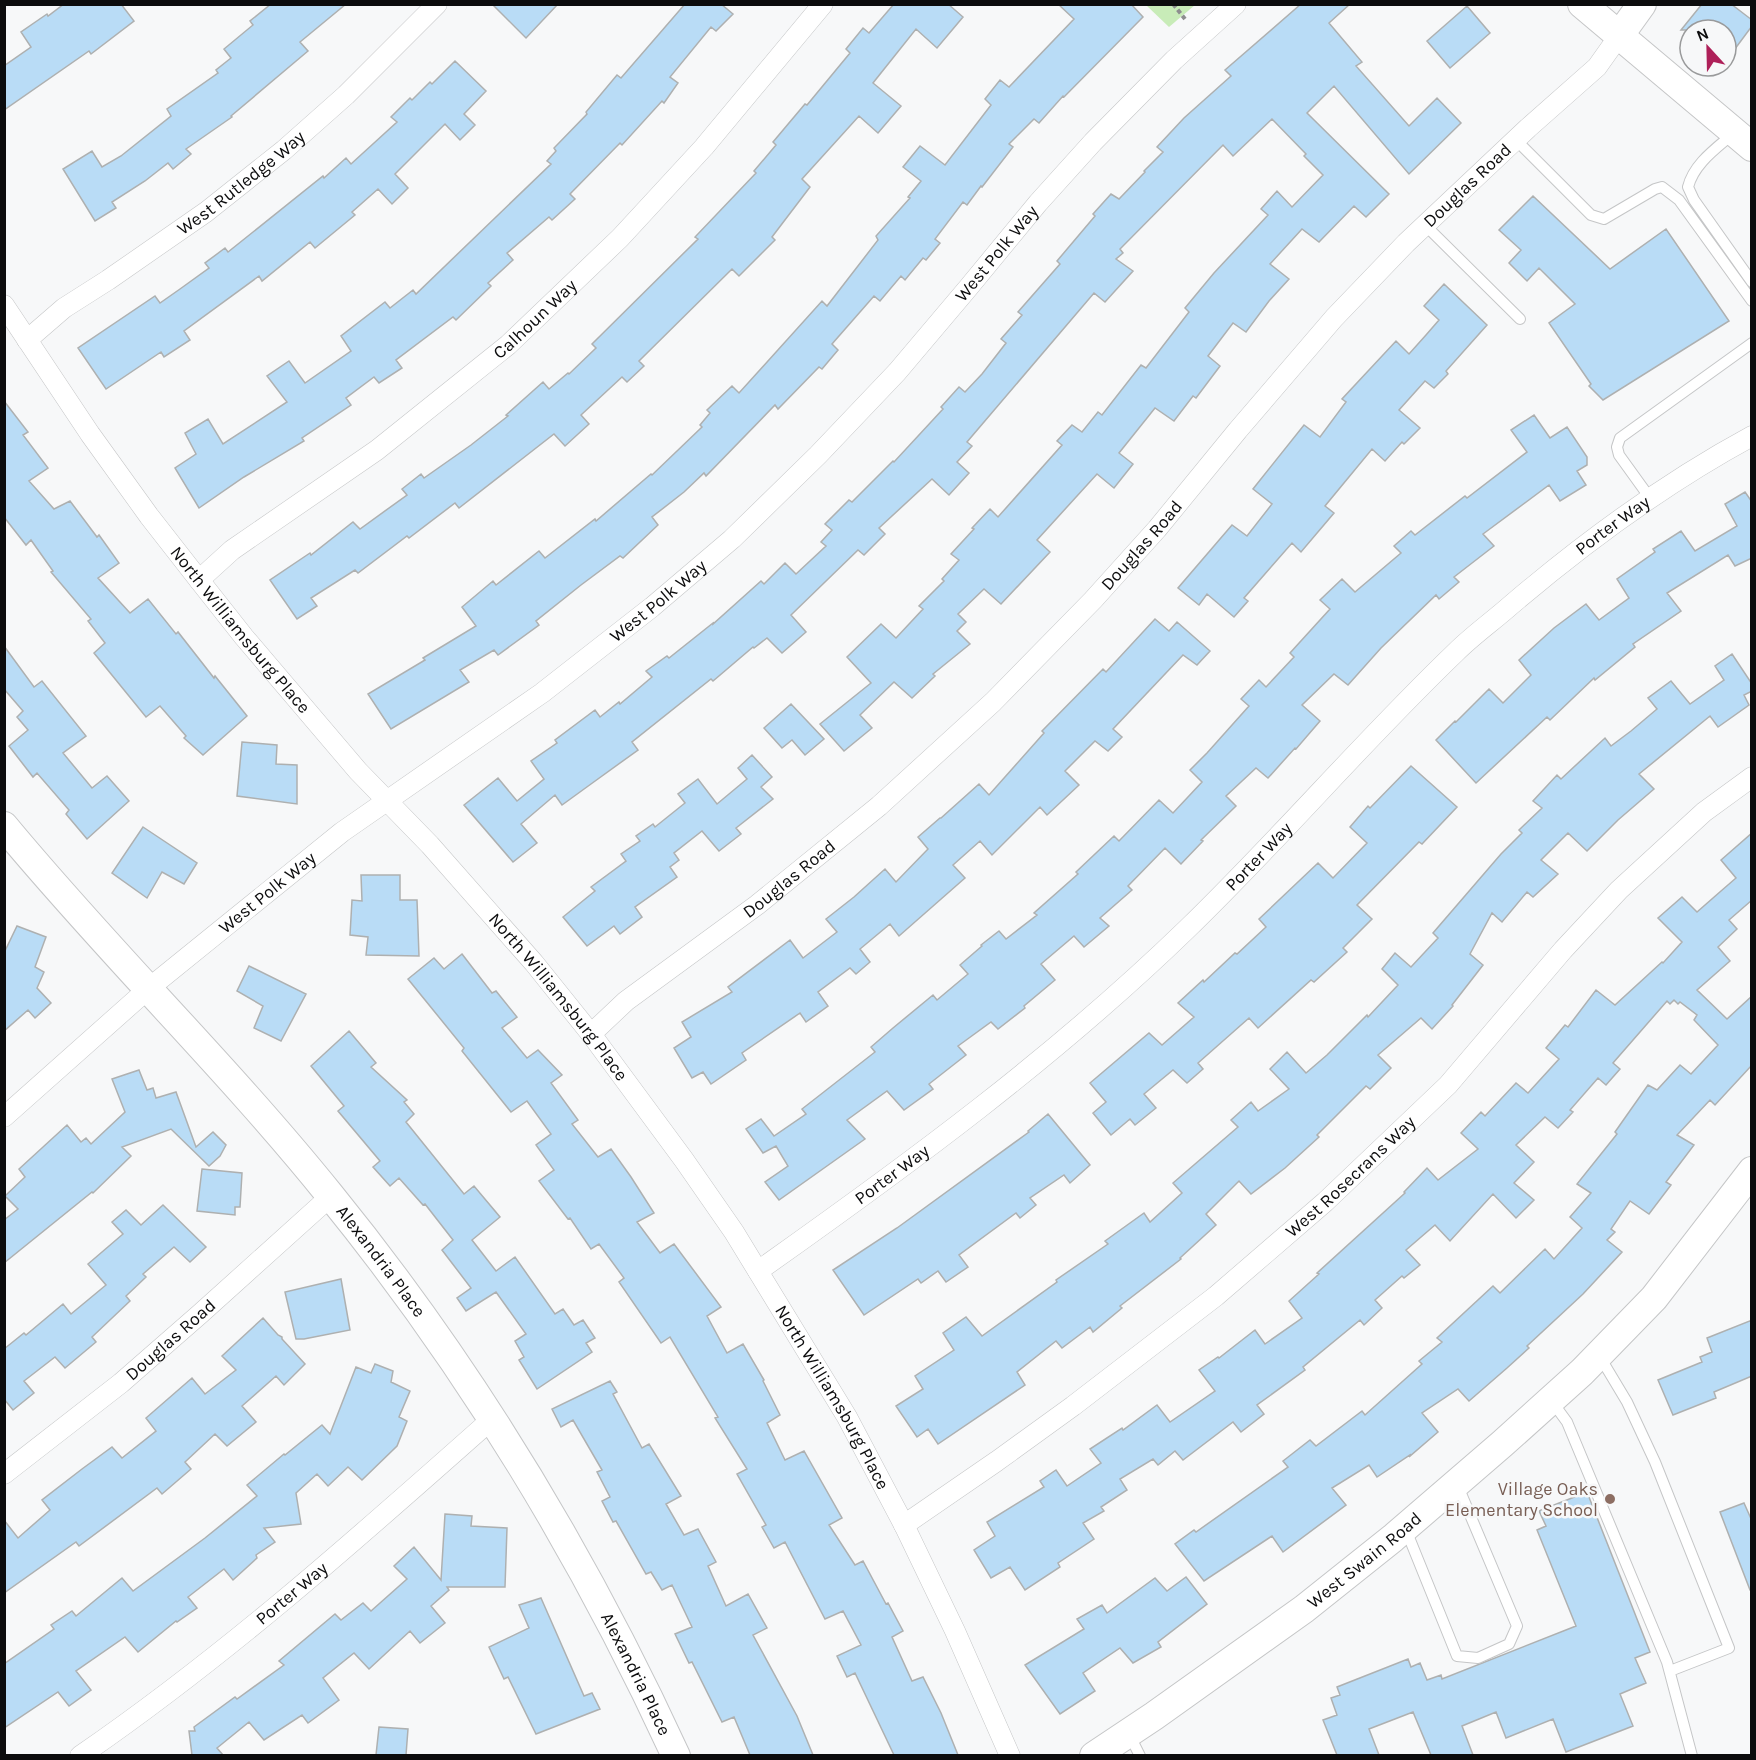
<svg xmlns="http://www.w3.org/2000/svg" width="1756" height="1760" viewBox="0 0 1756 1760" font-family="Karla,sans-serif">
<style>
.green{fill:#c8ecb8}
.building{fill:#b9dcf6;stroke:#aeb0b0;stroke-width:1.5}
.lines{fill:none;stroke-linecap:round;stroke-linejoin:round}
.lane-casing{stroke:#c5c6c7;stroke-width:12}
.street-casing{stroke:#c5c6c7;stroke-width:21}
.secondary-casing{stroke:#c5c6c7;stroke-width:30}
.path{stroke:#8d8e8f;stroke-width:4;stroke-dasharray:4.5 3;stroke-linecap:butt}
.lane{stroke:#fff;stroke-width:10}
.street{stroke:#fff;stroke-width:20}
.secondary{stroke:#fff;stroke-width:28}
.education-dot{fill:#8d6e63;stroke:#f7f8f9;stroke-width:2}
.labels{text-anchor:middle;dominant-baseline:central;stroke-width:5;stroke-linejoin:round;paint-order:stroke}
.street-label{font-size:18px;fill:#0c0c0d;stroke:#f7f8f9}
.education-label{font-size:18px;fill:#785e54;stroke:#f7f8f9;text-anchor:end}
</style>
<rect width="100%" height="100%" fill="#f7f8f9"/>
<path class="green" d="M1146 5H1195L1169 27Z"/>
<path class="building" d="M64 4H121L134 21 91 54 89 51 4 110V66L31 47 21 32 47 14 48 16Z
M271 4H346L300 42 308 51 231 116 232 117 186 149 191 154 173 169 168 163 145 181 112 202 116 208 95 221 63 169 92 151 102 167 121 156 171 116 167 109 218 73 216 70 231 58 224 49 253 25 250 21Z
M492 4H558L526 38Z
M685 4H721L733 14 716 31 711 27 670 77 678 83 664 103 662 101 622 145 620 143 570 194 575 199 552 220 549 217 507 253 513 260 488 283 491 286 456 320 453 317 396 360 402 368 379 383 374 377 346 398 351 405 302 438 304 441 244 477 199 508 175 468 196 454 185 433 208 419 223 444 287 402 267 376 289 361 305 383 351 351 341 336 385 302 390 308 413 290 416 294 551 164 547 161 556 151 554 148 587 114 586 112 617 75 621 78Z
M894 4H948L963 17 937 48 916 29 873 83 901 106 878 133 859 116 802 179 810 187 772 237 775 240 739 276 732 269 639 361 644 366 627 382 622 377 581 415 589 424 565 446 554 434 459 508 455 503 409 538 407 536 358 573 355 570 311 598 317 606 297 619 270 580 310 553 311 555 353 522 360 529 407 495 402 489 421 474 424 478 471 445 508 416 506 415 543 382 549 389 568 373 569 374 596 348 592 344 698 239 695 237 756 173 754 171 776 145 773 142 805 104 807 105 850 53 846 49 863 28 869 33Z
M1058 4H1131L1143 17 1064 97 1063 96 1039 123 1034 119 1009 144 1013 147 982 187 981 186 967 205 963 202 935 239 940 243 926 260 923 258 905 280 901 276 880 301 874 296 832 344 838 350 822 369 819 367 778 409 775 405 706 476 704 473 684 492 652 517 658 525 623 558 620 556 581 585 536 621 539 625 498 655 494 650 460 670 469 682 391 729 368 694 425 660 423 658 476 626 462 607 493 581 496 585 539 551 545 558 595 519 596 521 651 474 652 475 702 427 700 425 710 413 707 410 732 386 739 393 822 301 827 306 878 240 876 236 910 198 908 197 921 181 903 167 920 146 945 165 991 105 985 99 1000 80 1009 87 1074 19Z
M1301 4H1350L1329 23 1362 62 1356 66 1409 126 1437 98 1461 123 1409 174 1334 86 1307 113 1389 194 1366 217 1354 206 1319 242 1302 229 1270 264 1289 279 1269 301 1246 332 1233 323 1208 356 1220 366 1196 398 1193 396 1174 421 1155 408 1119 453 1133 464 1114 488 1097 474 1037 540 1050 552 1001 604 984 589 958 614 966 622 957 631 970 644 933 674 935 676 912 698 894 682 860 715 872 728 844 751 820 724 871 683 847 657 881 624 896 638 923 609 919 606 944 581 942 579 959 560 951 554 974 529 972 528 990 509 998 517 1062 445 1057 441 1072 425 1082 432 1098 412 1102 415 1141 365 1146 368 1189 312 1185 308 1214 273 1268 215 1261 209 1277 191 1292 207 1323 175 1304 156 1306 154 1272 119 1233 156 1223 145 1120 249 1123 253 1116 259 1133 271 1105 302 1094 293 967 442 972 446 957 462 969 473 949 495 932 479 879 528 885 534 864 555 858 550 791 615 806 632 782 653 767 638 754 648 753 647 713 681 711 679 632 742 638 750 591 784 562 805 555 795 521 824 537 843 513 862 464 805 498 778 517 801 544 779 531 761 557 743 555 740 595 710 600 717 619 702 620 704 652 677 646 671 667 656 669 658 713 623V624L761 581 764 584 785 563 796 574 826 546 821 542 832 530 825 524 849 500 852 502 893 461 894 462 943 409 941 407 959 387 965 392 982 374 1006 343 1001 339 1022 315 1018 312 1060 264 1057 261 1095 216 1093 214 1111 194 1119 199 1145 172 1144 171 1163 152 1157 147 1184 118 1231 76 1225 70Z
M1702 4H1731L1752 20V26L1726 61V30H1681Z
M1467 6 1490 33 1450 68 1427 41Z
M455 61 486 91 464 114 475 125 460 140 445 124 395 174 408 188 392 204 378 189 352 212 355 215 315 248 310 242 262 281 259 276 184 331 190 340 164 357 161 352 106 389 78 348 155 296 160 303 180 289 209 268 205 263 225 248 228 252 323 176 324 178 346 158 351 164 397 122 391 117 410 98 412 100 430 82 432 84Z
M1533 196 1610 269 1666 229 1729 321 1603 400 1589 386 1591 384 1549 323 1575 304 1539 268 1527 281 1509 263 1521 250 1499 230Z
M1444 284 1487 325 1446 371 1448 374 1434 388 1425 381 1399 410 1420 428 1404 444 1402 442 1385 461 1372 449 1325 506 1334 513 1301 552 1292 543 1244 598 1248 601 1234 617 1207 594 1199 605 1178 588 1232 525 1247 536 1272 504 1253 489 1304 425 1320 437 1346 402 1342 399 1396 341 1409 354 1426 335 1439 320 1424 306Z
M4 401 28 432 23 435 48 468 29 481 54 509 70 501 97 537 99 535 119 563 98 578 130 613 148 599 176 634 178 632 214 678 215 676 247 716 203 755 184 738 186 736 160 706 146 717 94 653 105 643 88 621 91 619 51 572 53 571 31 540 26 545 4 517Z
M1534 415 1550 438 1567 427 1587 457V465L1577 471 1586 485 1560 501 1549 485 1483 534 1494 546 1454 577 1459 582 1439 599 1436 595 1381 648 1348 685 1334 674 1302 705 1320 721 1296 749 1295 748 1268 778 1256 768 1226 796 1236 806 1201 840 1203 841 1181 864 1165 848 1128 886 1132 890 1100 918 1109 926 1084 947 1074 936 1041 964 1055 980 1024 1006 1025 1008 998 1029 991 1022 958 1046 966 1055 929 1084 933 1089 904 1110 887 1091 847 1120 865 1139 779 1200 765 1182 788 1166 776 1146 763 1153 746 1129 761 1119 774 1136 806 1114 802 1109 875 1052 871 1047 893 1028 933 995 937 1000 968 974 960 965 982 946 981 945 999 931 1006 939 1037 915 1034 913 1078 874 1076 872 1114 836 1119 841 1159 800 1173 813 1202 782 1190 770 1207 753 1249 706 1241 699 1259 680 1266 687 1294 657 1290 653 1330 609 1320 600 1342 579 1355 592 1401 553 1394 546 1411 531 1415 535 1465 496 1467 498 1527 452 1511 430Z
M1745 492 1752 502V558L1735 566 1728 555 1667 593 1681 611 1633 644 1635 647 1595 680 1594 678 1550 720 1547 717 1476 783 1436 740 1455 721 1456 722 1489 689 1503 703 1531 675 1519 660 1554 628 1586 604 1599 620 1629 598 1617 579 1655 552 1653 549 1681 531 1695 551 1737 526 1725 504Z
M1155 619 1169 631 1177 622 1210 651 1197 665 1183 655 1113 729 1122 737 1108 751 1095 741 1065 771 1079 785 1047 815 1040 807 992 855 980 841 953 865 965 878 899 936 890 924 860 949 870 962 856 974 850 968 818 992 828 1006 806 1022 800 1013 742 1053 746 1060 711 1084 703 1072 692 1078 674 1048 691 1037 682 1022 732 992 728 987 790 940 803 958 837 932 826 919 854 897 885 869 896 882 928 849 918 837 940 818H941L979 784 989 795 1044 733 1042 731 1103 669 1106 672Z
M4 646 34 687 42 681 86 736 63 753 92 788 107 776 129 801 87 839 66 814 69 810 37 773 33 777 9 746 28 730 17 717 23 711 4 689Z
M1732 654 1752 684V691L1744 695 1749 705 1718 727 1710 716 1639 774 1654 789 1618 820 1587 851 1568 833 1541 860 1558 874 1533 897 1527 892 1502 922 1492 913 1470 954 1483 965 1452 1005 1453 1006 1432 1029 1421 1018 1378 1055 1391 1068 1370 1089 1366 1086 1317 1135 1319 1137 1285 1168 1251 1194 1239 1181 1206 1214 1216 1225 1180 1258 1181 1259 1120 1306 1122 1308 1093 1332 1090 1327 1062 1348 1056 1341 1017 1372 1025 1385 938 1444 928 1429 917 1437 896 1406 923 1389 915 1376 954 1350 943 1333 966 1317 982 1336 1057 1282 1056 1280 1108 1244 1105 1241 1144 1213 1150 1222 1182 1193 1173 1183 1238 1127 1231 1120 1251 1102 1258 1111 1289 1089 1270 1069 1287 1052 1306 1073 1327 1055 1367 1015 1368 1017 1398 985 1382 969 1395 953 1411 967 1438 938 1433 933 1501 854 1522 833 1519 830 1542 808 1533 801 1557 775 1561 779 1605 738 1611 746 1631 731 1657 709 1648 698 1671 681 1690 704 1724 680 1715 666Z
M791 704 824 739 805 755 792 740 782 748 764 728Z
M242 742 277 745 276 764 297 765V804L237 796Z
M752 755 772 777 761 787 773 799 736 828 741 834 719 851 702 831 674 853 679 860 670 867 677 877 635 907 642 917 620 934 614 926 587 946 563 917 595 891 591 887 626 861 621 854 640 841 636 836 653 824 655 827 685 803 678 794 698 779 717 804 747 779 738 768Z
M1411 766 1457 807 1422 844 1419 842 1357 905 1372 919 1343 948 1347 952 1314 982 1311 980 1258 1028 1249 1018 1198 1063 1203 1069 1187 1083 1173 1070 1144 1094 1156 1108 1135 1125 1130 1119 1111 1135 1093 1113 1106 1102 1090 1083 1149 1033 1162 1045 1194 1017 1178 1003 1203 980 1204 982 1235 953 1237 954 1266 927 1259 919 1318 863 1333 878 1367 843 1350 827 1368 806 1370 808Z
M143 827 197 863 184 884 162 872 147 898 112 873Z
M1752 833V900L1729 920 1737 929 1718 947 1730 961 1697 990 1727 1019 1752 996V1065L1715 1105 1710 1100 1677 1135 1694 1145 1666 1182 1671 1185 1649 1214 1630 1201 1611 1229 1615 1232 1607 1240 1622 1252 1583 1294 1527 1346 1529 1348 1507 1368 1469 1401 1458 1389 1422 1413 1438 1432 1410 1456V1455L1377 1477 1369 1465 1332 1488 1346 1505 1283 1552 1272 1536 1204 1581 1175 1544 1194 1530 1196 1532 1288 1467 1283 1461 1310 1440 1316 1446 1362 1411 1365 1415 1422 1364 1419 1361 1442 1342 1437 1338 1493 1286 1500 1293 1545 1249 1554 1259 1582 1228 1570 1217 1591 1193 1577 1184 1617 1134 1615 1132 1648 1085 1657 1090 1680 1065 1691 1074 1718 1045 1694 1020 1697 1015 1680 1002 1678 1004 1674 1000 1670 1004 1667 1001 1613 1063 1620 1069 1606 1085 1598 1078 1570 1110 1573 1112 1558 1128 1545 1117 1516 1145 1534 1162 1514 1183 1534 1200 1516 1218 1493 1194 1450 1241 1435 1225 1406 1250 1420 1265 1404 1278 1402 1276 1375 1300 1382 1308 1364 1325 1360 1320 1303 1367 1305 1370 1257 1405 1264 1414 1241 1432 1233 1422 1183 1460 1175 1451 1158 1465 1153 1459 1120 1479 1127 1490 1101 1507 1104 1511 1083 1523 1094 1539 1058 1563 1060 1567 1025 1590 1010 1567 991 1578 974 1550 995 1536 987 1522 1044 1487 1040 1481 1056 1470 1067 1486 1101 1463 1090 1449 1122 1428 1123 1430 1157 1405 1170 1422 1215 1391 1199 1370 1218 1357 1219 1358 1255 1330 1265 1344 1302 1318 1289 1301 1319 1274 1317 1273 1405 1193 1404 1192 1427 1168 1438 1180 1478 1149 1461 1133 1481 1112 1485 1116 1516 1083 1528 1093 1559 1059 1546 1048 1565 1025 1568 1027 1596 990 1615 1005 1662 962 1663 963 1682 942 1658 918 1682 897 1697 912 1721 891 1736 878 1721 860Z
M361 875H400V900H417L419 956 366 955 368 937 350 935 352 900 362 901Z
M17 926 46 937 35 967 44 972 37 988 51 1003 35 1018 28 1010 4 1031V953Z
M462 954 492 993 496 991 517 1017 502 1028 527 1058 538 1050 562 1075 551 1083 578 1120 572 1124 598 1157 611 1149 631 1177 654 1213 637 1222 660 1253 674 1244 721 1307 707 1316 727 1353 743 1344 764 1380 763 1381 780 1415 767 1423 785 1460 804 1451 842 1518 829 1525 855 1565 863 1561 886 1604 888 1603 903 1631 892 1637 912 1681 923 1677 941 1713 958 1755H894L855 1673 847 1677 837 1656 861 1645 843 1611 825 1619 785 1542 774 1548 762 1527 766 1525 737 1474 747 1469 715 1418 718 1417 670 1337 661 1343 619 1282 624 1278 599 1244 591 1249 570 1218 568 1219 539 1181 554 1170 536 1145 551 1134 527 1101 511 1112 462 1051 464 1048 408 979 434 958 444 969Z
M249 966 306 994 281 1041 254 1028 263 1006 237 991Z
M349 1031 376 1063 371 1067 407 1100 404 1102 414 1114 406 1122 464 1194 474 1186 500 1217 472 1240 496 1271 515 1257 555 1314 563 1309 574 1325 583 1320 595 1338 586 1343 592 1352 537 1389 519 1360 524 1357 515 1341 526 1334 496 1292 466 1311 457 1298 471 1288 442 1250 453 1240 425 1204 423 1205 399 1178 390 1186 373 1167 380 1161 338 1111 344 1106 311 1066Z
M139 1070 147 1090 153 1088 156 1098 176 1092 196 1147 213 1132 226 1145 220 1156 209 1166 171 1129 122 1147 131 1156 93 1193 92 1192 4 1263V1220L18 1209 5 1196 25 1177 19 1169 67 1125 81 1142 86 1138 91 1144 125 1112 112 1079Z
M1048 1114 1090 1165 1070 1183 1064 1175 1030 1198 1036 1205 1020 1218 1016 1213 959 1255 968 1267 946 1282 938 1271 921 1283 918 1279 864 1315 833 1270 897 1228 1029 1132 1028 1131Z
M202 1169 242 1173 240 1207H235V1215L197 1211Z
M163 1205 206 1247 190 1262 174 1247 143 1274 146 1277 126 1296 130 1301 92 1337 96 1342 65 1368 55 1357 24 1381 34 1393 13 1410 4 1399V1349L24 1333 26 1335 63 1304 71 1314 106 1285 88 1264 123 1234 112 1222 126 1210 141 1225Z
M341 1279 350 1330 304 1339H296L285 1292Z
M263 1318 278 1335 282 1337V1339L305 1364 284 1385 276 1376 242 1406 256 1422 227 1446 215 1434 185 1462 191 1469 162 1494 157 1488 79 1546 76 1542 4 1593V1520L18 1538 50 1510 42 1500 82 1469 112 1447 122 1458 156 1431 146 1418 192 1378 205 1394 236 1370 222 1356Z
M1752 1320V1376L1714 1392 1716 1398 1673 1415 1658 1380 1702 1362 1700 1357 1712 1352 1707 1338Z
M375 1364 393 1371 391 1382 410 1391 399 1417 407 1421 397 1446 362 1480 348 1467 328 1486 317 1474 296 1493 301 1524 264 1528 275 1542 256 1555 257 1558 233 1580 224 1569 188 1597 197 1608 177 1622 176 1621 138 1652 125 1637 76 1671 91 1690 69 1706 58 1692 4 1728V1664L54 1629 51 1625 72 1611 76 1616 122 1578 133 1591 205 1538 257 1496 247 1485 284 1454 285 1455 322 1425 330 1434 356 1367 371 1373Z
M610 1381 617 1392 613 1394 642 1448 649 1444 681 1496 666 1504 684 1535 698 1529 716 1562 708 1566 726 1606 748 1594 767 1628 753 1635 797 1716 813 1755H750L734 1717 722 1722 692 1662 689 1663 675 1634 692 1627 672 1585 662 1590 651 1572 646 1574 616 1521 613 1522 602 1501 610 1497 597 1472 602 1470 573 1420 561 1427 552 1409Z
M1587 1492 1650 1652 1635 1658 1646 1683 1620 1694 1633 1726 1566 1752 1553 1719 1506 1738 1496 1712 1462 1726 1473 1755H1431L1413 1712 1369 1729 1379 1755H1337L1323 1720 1337 1715 1331 1698 1340 1695 1337 1687 1408 1659 1411 1667 1420 1663 1427 1680 1441 1675 1442 1679 1576 1626 1537 1530 1546 1526 1539 1511Z
M1744 1503 1752 1521V1590H1750L1720 1512Z
M445 1514 472 1516 471 1526 507 1528 505 1587H447L449 1590 431 1606 445 1623 420 1643 410 1631 369 1669 354 1653 323 1678 339 1700 308 1723 302 1715 264 1740 249 1722 217 1748 223 1755H192L189 1731H195L194 1727 235 1697 237 1699 284 1665 279 1661 335 1614 341 1620 363 1603 371 1611 407 1579 394 1566 414 1547 441 1580Z
M1186 1577 1207 1604 1158 1642 1161 1647 1133 1663 1120 1648 1083 1673 1095 1691 1060 1714 1025 1665 1084 1629 1077 1619 1102 1605 1107 1613 1155 1578 1167 1591Z
M541 1598 584 1696 592 1693 600 1709 536 1734 508 1677 504 1679 489 1647 529 1628 519 1605Z
M379 1727 408 1729 406 1755H376Z"/>
<g class="lines">
<g class="lane-casing">
<path id="lane" d="M1735 132C1717 148 1694 163 1688 187L1694 200 1752 282
M1516 140 1591 215 1604 219 1655 189 1662 187 1679 200 1752 301
M1425 225 1520 319
M1650 498 1619 455 1617 447 1620 438 1752 343
M1600 1357 1627 1402 1655 1462 1729 1648 1670 1671
M1551 1400 1567 1422 1667 1662 1692 1756
M1406 1530 1457 1656 1478 1658 1509 1644 1517 1626 1457 1484
M1129 1734 1140 1756"/>
</g>
<g class="street-casing">
<g id="street">
<path id="s1" d="M4 305 90 434 149 516 199 580 244 637 358 771 430 845 534 963 591 1034 684 1160 734 1232 847 1417 904 1525 955 1631 1010 1756"/>
<path id="s2" d="M27 340 64 308 108 280 206 212 284 150 346 95 437 4"/>
<path id="s3" d="M199 580 232 550 377 450 508 345 620 238 704 147 823 4"/>
<path id="s4" d="M591 1034 626 1001 757 905 879 806 993 702 1093 600 1157 529 1238 430 1334 318 1406 243 1528 128 1597 67 1619 36"/>
<path id="s5" d="M4 1117 148 989 342 832 542 693 652 607 732 539 818 455 897 372 968 288 1038 203 1093 142 1174 60 1236 4"/>
<path id="s6" d="M758 1271C908 1165 1055 1057 1187 929 1280 839 1363 741 1456 652 1473 635 1493 621 1511 605 1585 542 1665 483 1752 436"/>
<path id="s7" d="M4 1474 121 1383 200 1314 331 1196"/>
<path id="s8" d="M904 1525 997 1461 1073 1406 1216 1296 1325 1202 1448 1085 1563 950 1619 890 1704 812 1752 777"/>
<path id="s9" d="M80 1756C227 1655 359 1537 492 1419"/>
</g>
</g>
<g class="secondary-casing">
<g id="secondary">
<path d="M1582 4 1752 147"/>
<path d="M1619 36 1642 4"/>
<path id="s10" d="M4 826C109 953 227 1067 330 1195 469 1366 584 1556 676 1756"/>
<path id="s11" d="M1094 1756 1154 1716 1304 1609 1393 1538 1502 1444 1582 1372 1654 1298 1752 1171"/>
</g>
</g>
<path class="path" d="M1173 4 1185 19"/>
<use href="#lane" class="lane"/>
<use href="#street" class="street"/>
<use href="#secondary" class="secondary"/>
</g>
<circle class="education-dot" cx="1610" cy="1499" r="6"/>
<g class="labels">
<g class="street-label">
<text stroke="none"><textPath href="#s2" startOffset="266">West Rutledge Way</textPath></text>
<text stroke="none"><textPath href="#s4" startOffset="1224">Douglas Road</textPath></text>
<text stroke="none"><textPath href="#s5" startOffset="1320">West Polk Way</textPath></text>
<text stroke="none"><textPath href="#s3" startOffset="426">Calhoun Way</textPath></text>
<text stroke="none"><textPath href="#s6" startOffset="1137">Porter Way</textPath></text>
<text stroke="none"><textPath href="#s4" startOffset="738">Douglas Road</textPath></text>
<text stroke="none"><textPath href="#s5" startOffset="834">West Polk Way</textPath></text>
<text stroke="none"><textPath href="#s1" startOffset="402">North Williamsburg Place</textPath></text>
<text stroke="none"><textPath href="#s6" startOffset="651">Porter Way</textPath></text>
<text stroke="none"><textPath href="#s4" startOffset="252">Douglas Road</textPath></text>
<text stroke="none"><textPath href="#s5" startOffset="346">West Polk Way</textPath></text>
<text stroke="none"><textPath href="#s1" startOffset="888">North Williamsburg Place</textPath></text>
<text stroke="none"><textPath href="#s6" startOffset="165">Porter Way</textPath></text>
<text stroke="none"><textPath href="#s8" startOffset="567">West Rosecrans Way</textPath></text>
<text stroke="none"><textPath href="#s10" startOffset="576">Alexandria Place</textPath></text>
<text stroke="none"><textPath href="#s7" startOffset="214">Douglas Road</textPath></text>
<text stroke="none"><textPath href="#s1" startOffset="1374">North Williamsburg Place</textPath></text>
<text stroke="none"><textPath href="#s11" startOffset="334">West Swain Road</textPath></text>
<text stroke="none"><textPath href="#s9" startOffset="267">Porter Way</textPath></text>
<text stroke="none"><textPath href="#s10" startOffset="1062">Alexandria Place</textPath></text>
</g>
<g class="education-label">
<text x="1598" y="1489">Village Oaks<tspan x="1598" dy="21">Elementary School</tspan></text>
</g>
</g>
<rect width="1756" height="1760" fill="none" stroke="#0c0c0d" stroke-width="12"/>
<g transform="translate(1708 48) rotate(338)"><circle r="28" fill="#f7f8f9" stroke="#999a9b" stroke-width="1.5"/>
<path d="M0-4.5L10 22L0 15L-10 22Z" fill="#ae2059"/>
<text y="-9" font-size="16" font-weight="bold" text-anchor="middle" fill="#0c0c0d">N</text>
</g>
</svg>
